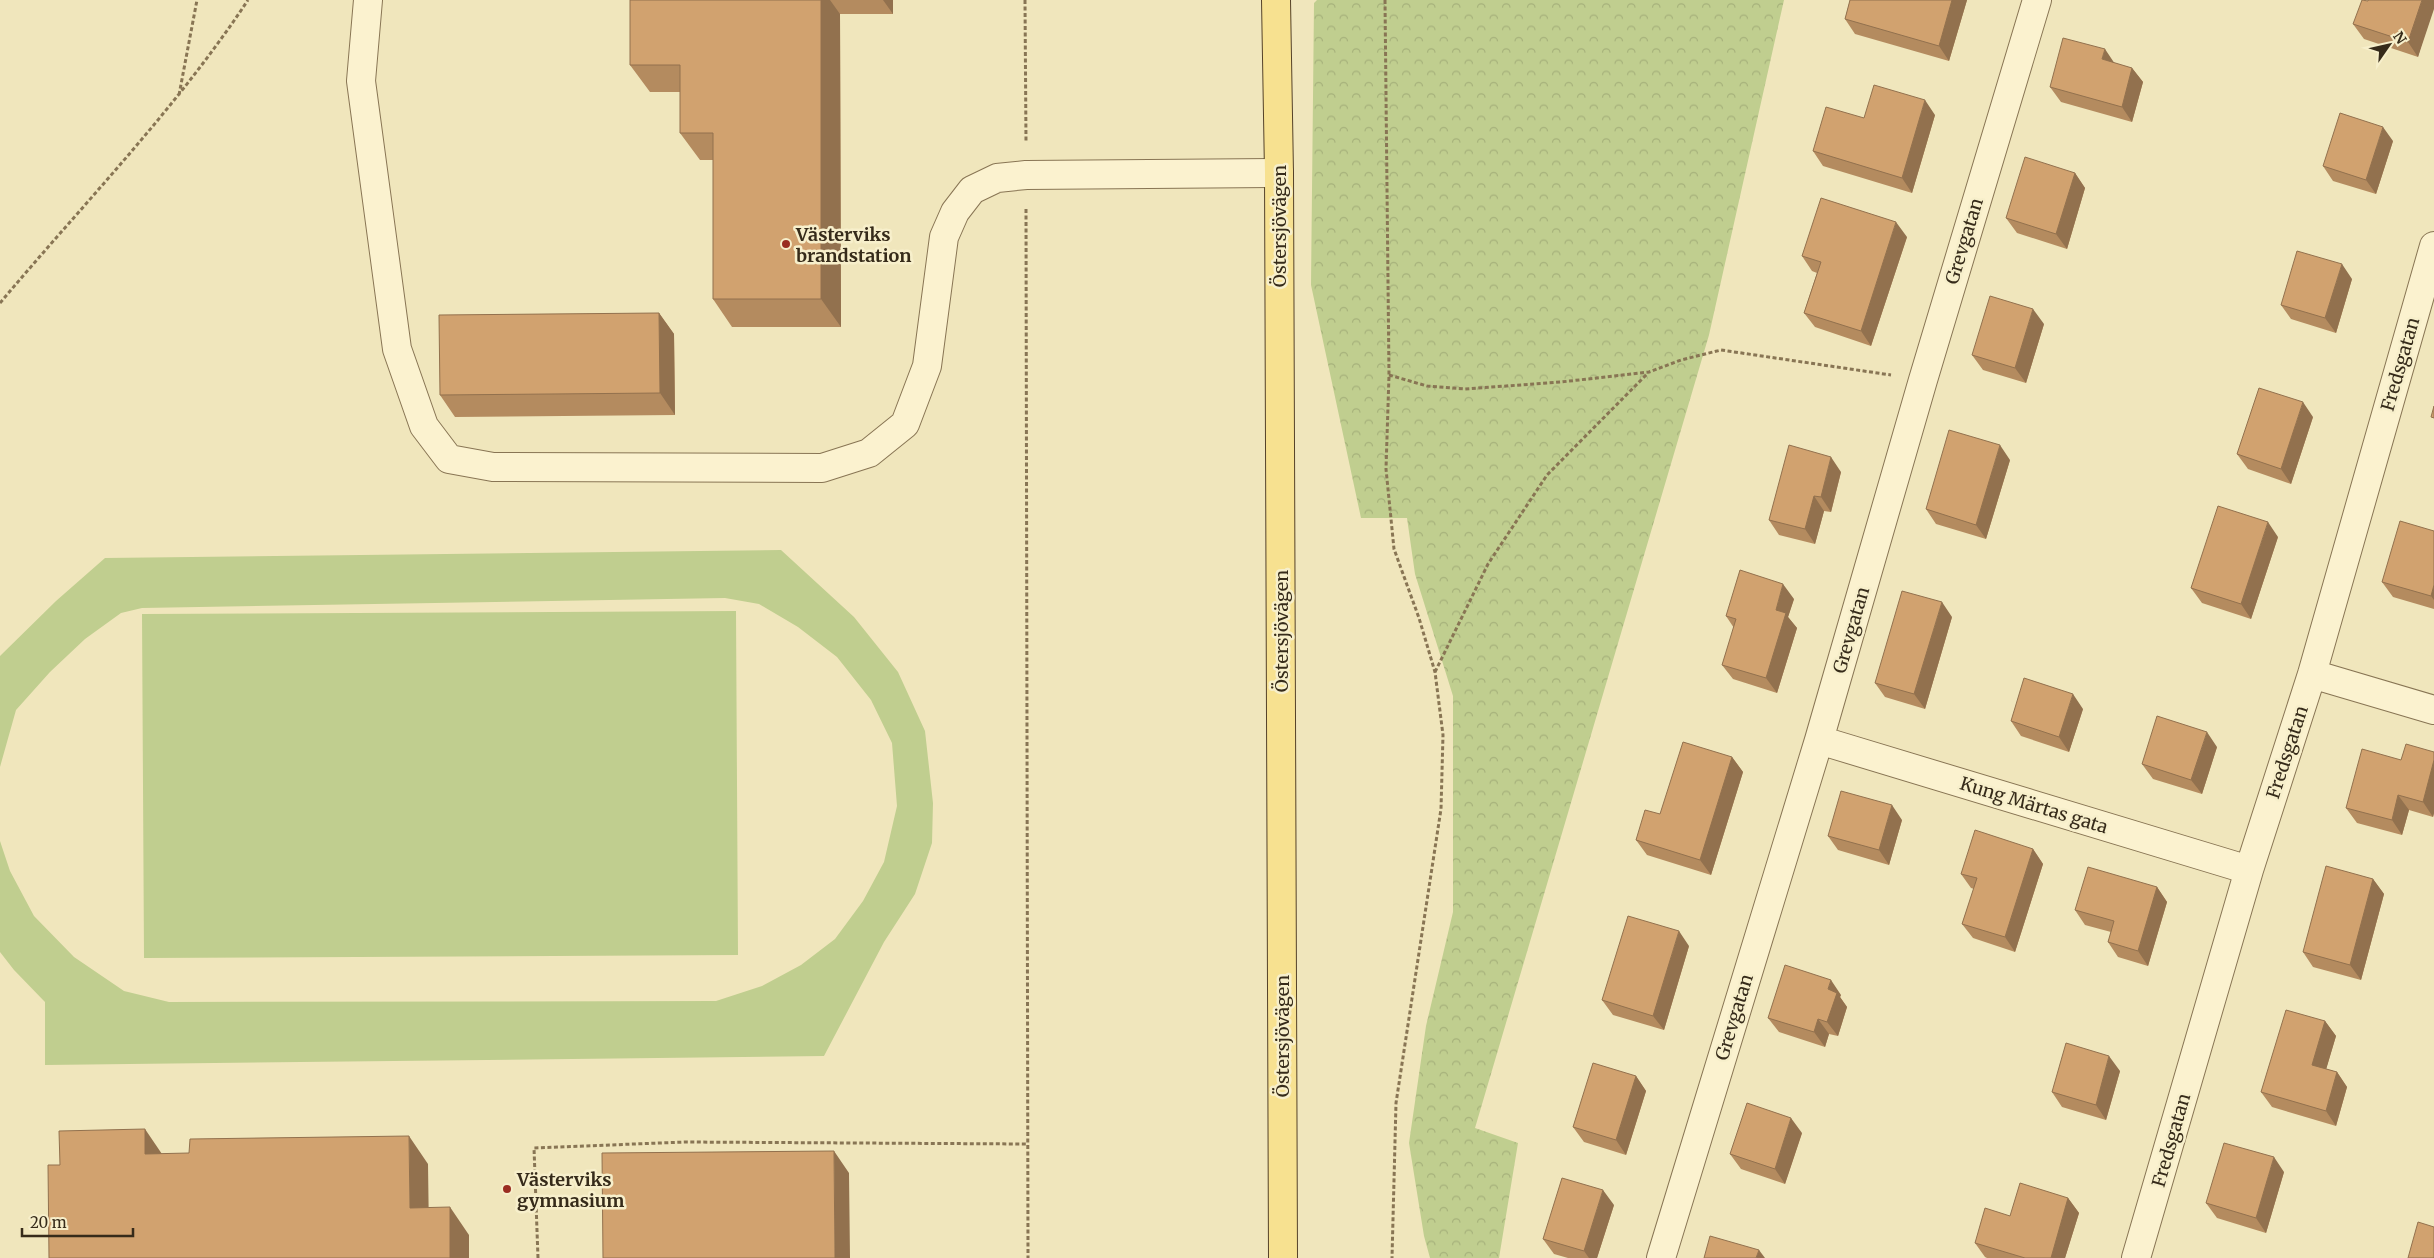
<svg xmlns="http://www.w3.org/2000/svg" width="2434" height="1258" viewBox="0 0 2434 1258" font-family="Merriweather,serif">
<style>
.grass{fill:#c0ce8f}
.forest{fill:url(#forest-crowns)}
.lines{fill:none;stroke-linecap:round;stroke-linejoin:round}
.minor-casing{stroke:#887554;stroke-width:30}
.major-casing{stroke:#554229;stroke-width:30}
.path{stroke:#887554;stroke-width:3;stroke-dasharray:4 2.5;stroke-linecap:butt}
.minor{stroke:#fbf2cf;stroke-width:28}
.major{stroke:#f7e190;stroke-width:28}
.wall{fill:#b48b5f}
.shaded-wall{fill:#92714e}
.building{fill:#d1a26f;stroke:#92714e}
.poi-dot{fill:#9a2d21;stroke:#f7efcb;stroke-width:2}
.labels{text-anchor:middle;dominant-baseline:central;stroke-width:5;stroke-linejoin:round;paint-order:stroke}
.street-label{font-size:18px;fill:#362b1a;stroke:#f7efcb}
.poi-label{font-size:18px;font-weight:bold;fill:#362b1a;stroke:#f7efcb;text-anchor:start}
</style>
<defs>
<pattern id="forest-crowns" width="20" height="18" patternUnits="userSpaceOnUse" patternTransform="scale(1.25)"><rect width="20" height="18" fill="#c0ce8f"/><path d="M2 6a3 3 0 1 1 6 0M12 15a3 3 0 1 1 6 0" fill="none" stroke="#a6b17b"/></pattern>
</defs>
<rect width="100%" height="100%" fill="#f0e6bc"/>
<path class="grass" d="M781 550 854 617 898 672 925 731 933 803 932 843 915 894 884 942 824 1056 45 1065V1002L14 970 0 952V841L10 871 34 916 74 957 124 991 169 1002 716 1001 762 986 801 965 835 939 863 901 884 862 897 806 892 743 871 700 837 657 798 627 759 604 725 598 142 608 121 613 85 639 50 672 16 710 0 767V656L56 601 105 558Z
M736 611 738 955 144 958 142 614Z"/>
<path class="forest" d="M1317 0H1784L1709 335 1475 1128 1518 1143 1499 1258H1430L1424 1236 1409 1143 1426 1026 1453 912V696L1415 574 1407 518H1361L1311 285 1314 3Z"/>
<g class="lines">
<g class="minor-casing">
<path id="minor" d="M368 0 361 81 397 349 424 426 449 459 493 467 822 468 869 453 905 424 927 366 944 237 955 212 972 190 997 178 1026 175 1279 173
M2312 674 2434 710
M1819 740 2249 870
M1661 1258 1819 740 1923 380 2037 0
M2136 1258 2249 870 2312 674 2434 246"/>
</g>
<g class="major-casing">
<path id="major" d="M1276 0 1279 173 1283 1258"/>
</g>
<path class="path" d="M1025 0 1026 142
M1385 0 1389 375 1386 469 1394 549 1419 618 1435 672 1443 735 1441 809 1396 1103 1392 1258
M179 95 197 0
M1026 209 1028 1258
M0 303C84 203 176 109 248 0
M1389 375 1427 386 1465 389 1561 382 1649 372 1681 360 1721 350 1891 375
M1435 672 1488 564 1547 475 1648 373
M538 1258 534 1148 685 1142 1027 1144"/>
<use href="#minor" class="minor"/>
<use href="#major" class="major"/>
</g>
<path class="wall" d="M630 0H893V14H840L841 327H732L713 299V160H700L680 133V92H650L630 65Z
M1850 0H1967L1949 61 1855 34 1845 19Z
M2434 0 2418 57 2364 39 2353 24Z
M2114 63 2132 68 2143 82 2132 122 2061 102 2050 87Z
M1935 115 1912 193 1823 166 1813 151 1864 118Z
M2393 141 2376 194 2333 181 2323 166Z
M2075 173 2085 188 2067 249 2017 233 2006 218Z
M1907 237 1871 346 1815 327 1804 313 1817 273 1812 271 1802 256Z
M2352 279 2336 333 2291 319 2281 305Z
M659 313 674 334 675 415 455 417 440 395Z
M2044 324 2026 383 1983 370 1972 355Z
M2313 417 2291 484 2248 469 2237 454Z
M2010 460 1986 539 1936 524 1926 509Z
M1841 472 1831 512 1824 511 1815 544 1779 535 1769 520Z
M2434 531V609L2393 597 2382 582Z
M2278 537 2251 619 2202 603 2191 588Z
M1794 599 1788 617 1797 628 1777 693 1733 679 1722 665 1734 628 1726 616Z
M1952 617 1925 709 1885 697 1875 683Z
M2083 709 2069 752 2021 736 2011 721Z
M2217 747 2202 794 2153 779 2142 764Z
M2434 752V813L2433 817 2409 810 2402 835 2357 823 2346 808 2401 760Z
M1732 757 1743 772 1711 875 1647 855 1636 840Z
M1902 820 1889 865 1838 850 1828 836Z
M2033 849 2043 864 2015 952 1973 938 1962 924 1974 889 1971 888 1961 874Z
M2373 879 2384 894 2361 980 2313 967 2303 952Z
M2157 887 2167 902 2148 966 2118 957 2108 942 2111 932 2085 925 2075 910Z
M1689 946 1664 1030 1613 1015 1602 1000Z
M1841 995 1840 997 1847 1007 1838 1036 1829 1034 1825 1047 1779 1032 1768 1018Z
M2325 1021 2336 1036 2326 1069 2337 1072 2347 1087 2336 1126 2272 1107 2261 1092Z
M2120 1071 2106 1120 2062 1107 2052 1092Z
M1636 1076 1646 1091 1626 1155 1584 1142 1573 1127Z
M1802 1133 1785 1184 1741 1169 1730 1154Z
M2284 1172 2266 1233 2217 1218 2206 1203Z
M2068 1198 2079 1213 2065 1258H1987L1985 1257 1975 1243 2010 1216Z
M1614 1205 1597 1258H1568L1554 1254 1543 1239Z"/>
<path class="shaded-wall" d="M821 0H830L840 14 841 327 821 299Z
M883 0H893V14Z
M1952 0H1967L1949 61 1939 46Z
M2422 0H2434V9L2418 57 2408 42Z
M2105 49 2115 64 2102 59Z
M2132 68 2143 82 2132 122 2122 107Z
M1925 100 1935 115 1912 193 1902 178Z
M2383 127 2393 141 2376 194 2366 180Z
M2075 173 2085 188 2067 249 2056 234Z
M1896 222 1907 237 1871 346 1861 331Z
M2342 264 2352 279 2336 333 2325 318Z
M2033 309 2044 324 2026 383 2015 368Z
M659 313 674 334 675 415 660 393Z
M2303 402 2313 417 2291 484 2281 469Z
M2000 445 2010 460 1986 539 1976 525Z
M1831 457 1841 472 1831 512 1821 497Z
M1814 496 1824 511 1815 544 1805 529Z
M2268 522 2278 537 2251 619 2241 604Z
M1783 584 1794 599 1788 617 1797 628 1777 693 1766 678 1776 610Z
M2434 585V600L2431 596Z
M1942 602 1952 617 1925 709 1914 694Z
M2073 694 2083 709 2069 752 2059 737Z
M2207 732 2217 747 2202 794 2191 780Z
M1732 757 1743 772 1711 875 1700 860Z
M2434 760V813L2433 817 2423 802Z
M2398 795 2409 810 2402 835 2392 820Z
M1892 805 1902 820 1889 865 1879 850Z
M2033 849 2043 864 2015 952 2005 937Z
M2373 879 2384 894 2361 980 2350 965Z
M2157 887 2167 902 2148 966 2138 951Z
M1679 931 1689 946 1664 1030 1653 1016Z
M1831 980 1841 995 1840 997 1847 1007 1838 1036 1827 1022 1828 989Z
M1818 1019 1829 1034 1825 1047 1814 1032Z
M2325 1021 2336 1036 2323 1080 2312 1065Z
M2109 1056 2120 1071 2106 1120 2096 1105Z
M2337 1072 2347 1087 2336 1126 2326 1111Z
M1636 1076 1646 1091 1626 1155 1616 1140Z
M1791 1118 1802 1133 1785 1184 1775 1169Z
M145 1129 164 1157 145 1154Z
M409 1136 428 1164 429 1236 410 1208Z
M834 1151 849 1173 850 1258H835Z
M2274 1157 2284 1172 2266 1233 2256 1218Z
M1603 1190 1614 1205 1597 1258H1589L1584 1251Z
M2068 1198 2079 1213 2065 1258H2051Z
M450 1207 469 1235V1258H450Z
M1759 1250 1765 1258H1756Z"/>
<path class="building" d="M630 0H821V299H713V133H680V65H630Z
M1850 0H1952L1939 46 1845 19Z
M2362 0 2368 1V0H2422L2408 42 2353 24Z
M2063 38 2105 49 2102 59 2132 68 2122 107 2050 87Z
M1874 85 1925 100 1902 178 1813 151 1826 107 1864 118Z
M2340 113 2383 127 2366 180 2323 166Z
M2025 157 2075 173 2056 234 2006 218Z
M1821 198 1896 222 1861 331 1804 313 1821 262 1802 256Z
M2297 251 2342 264 2325 318 2281 305Z
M1990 296 2033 309 2015 368 1972 355Z
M659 313 660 393 440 395 439 315Z
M2259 388 2303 402 2281 469 2237 454Z
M2434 406V418L2431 417Z
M1949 430 2000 445 1976 525 1926 509Z
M1789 445 1831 457 1821 497 1814 496 1805 529 1769 520Z
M2218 506 2268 522 2241 604 2191 588Z
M2400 521 2434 531V585L2431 596 2382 582Z
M1740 570 1783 584 1776 610 1786 613 1766 678 1722 665 1736 619 1726 616Z
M1902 591 1942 602 1914 694 1875 683Z
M2024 678 2073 694 2059 737 2011 721Z
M2157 716 2207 732 2191 780 2142 764Z
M1683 742 1732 757 1700 860 1636 840 1645 810 1660 814Z
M2406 744 2434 752V760L2423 802 2398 795 2392 820 2346 808 2362 749 2401 760Z
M1841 791 1892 805 1879 850 1828 836Z
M1975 830 2033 849 2005 937 1962 924 1977 878 1961 874Z
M2326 866 2373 879 2350 965 2303 952Z
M2088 867 2157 887 2138 951 2108 942 2114 921 2075 910Z
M1628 916 1679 931 1653 1016 1602 1000Z
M1785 965 1831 980 1828 989 1837 993 1827 1022 1818 1019 1814 1032 1768 1018Z
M2286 1010 2325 1021 2312 1065 2337 1072 2326 1111 2261 1092Z
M2066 1043 2109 1056 2096 1105 2052 1092Z
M1593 1063 1636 1076 1616 1140 1573 1127Z
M1747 1103 1791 1118 1775 1169 1730 1154Z
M145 1129V1154L189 1153 190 1139 409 1136 410 1208 450 1207V1258H49L48 1165H60L59 1131Z
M2224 1143 2274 1157 2256 1218 2206 1203Z
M834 1151 835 1258H603L602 1153Z
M1562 1178 1603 1190 1584 1251 1543 1239Z
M2020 1183 2068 1198 2051 1258H2025L1975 1243 1985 1208 2010 1216Z
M2418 1222 2434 1227V1258H2408Z
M1710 1236 1759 1250 1756 1258H1704Z"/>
<g class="poi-dot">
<circle cx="786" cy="244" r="5"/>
<circle cx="507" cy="1189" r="5"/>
</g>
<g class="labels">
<g class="street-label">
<text transform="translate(1279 226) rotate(-90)">Östersjövägen</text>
<text transform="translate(1964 241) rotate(-73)">Grevgatan</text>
<text transform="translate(2400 364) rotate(-74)">Fredsgatan</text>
<text transform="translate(1851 630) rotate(-74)">Grevgatan</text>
<text transform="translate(1281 631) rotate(-90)">Östersjövägen</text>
<text transform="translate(2287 752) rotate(-72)">Fredsgatan</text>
<text transform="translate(2034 805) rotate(17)">Kung Märtas gata</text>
<text transform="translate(1734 1017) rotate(-73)">Grevgatan</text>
<text transform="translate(1282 1036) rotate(-90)">Östersjövägen</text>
<text transform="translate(2171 1140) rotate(-74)">Fredsgatan</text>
</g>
<g class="poi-label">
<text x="796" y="234">Västerviks<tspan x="796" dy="21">brandstation</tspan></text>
<text x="517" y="1179">Västerviks<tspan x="517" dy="21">gymnasium</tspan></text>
</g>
</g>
<g transform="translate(2389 45) rotate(56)" stroke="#f7efcb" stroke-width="4" paint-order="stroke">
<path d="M0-4L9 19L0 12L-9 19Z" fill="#362b1a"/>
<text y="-8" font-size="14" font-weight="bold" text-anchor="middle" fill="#362b1a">N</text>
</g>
<path d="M22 1228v8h111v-8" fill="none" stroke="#362b1a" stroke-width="2.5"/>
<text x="30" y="1228" font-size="15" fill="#362b1a" stroke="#f7efcb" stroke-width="4" paint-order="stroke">20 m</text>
</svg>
